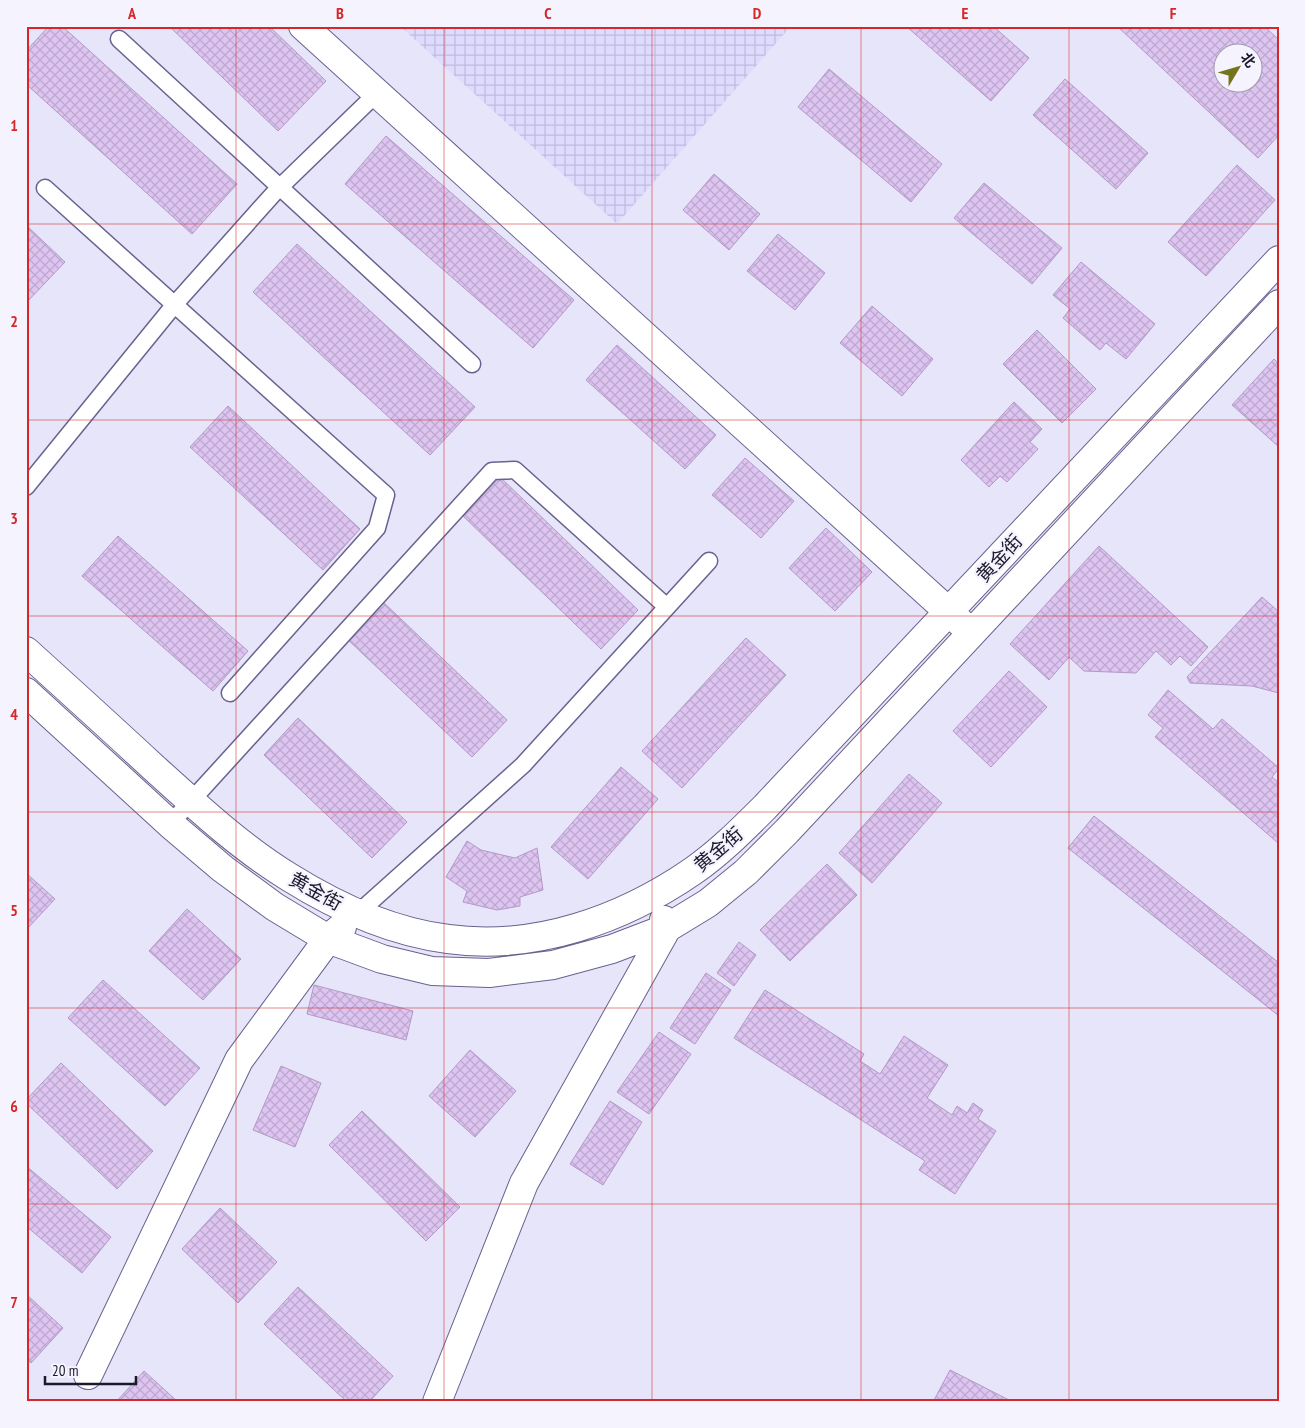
<svg xmlns="http://www.w3.org/2000/svg" width="1305" height="1428" viewBox="0 0 1305 1428" font-family="'PT Sans Narrow','Noto Sans SC',sans-serif">
<style>
.industrial{fill:url(#industrial-grid)}
.building{fill:url(#building-cross-hatch);stroke:#b399c7;fill-rule:evenodd}
.lines{fill:none;stroke-linecap:round;stroke-linejoin:round}
.service-casing{stroke:#68628f;stroke-width:19}
.minor-casing{stroke:#68628f;stroke-width:30}
.service{stroke:#fff;stroke-width:16}
.minor{stroke:#fff;stroke-width:28}
.grid{fill:none;stroke:#d62828;stroke-width:1;stroke-opacity:0.55}
.labels{text-anchor:middle;dominant-baseline:central;stroke-width:4.5;stroke-linejoin:round;paint-order:stroke}
.street-label{font-size:19px;fill:#1c192c;stroke:#f4f3fe}
.neatline{fill:none;stroke:#d62828;stroke-width:2}
.grid-label{font-size:16px;text-anchor:middle;font-weight:bold;fill:#d62828}
</style>
<defs>
<pattern id="industrial-grid" width="8" height="8" patternUnits="userSpaceOnUse" patternTransform="scale(1.25)"><rect width="8" height="8" fill="#dfdbff"/><path d="M0 4h8M4 0v8" fill="none" stroke="#bfbbdb"/></pattern>
<pattern id="building-cross-hatch" width="8" height="8" patternUnits="userSpaceOnUse" patternTransform="scale(1.25)"><rect width="8" height="8" fill="#ddc4f1"/><path d="M0 0l8 8M0 8l8-8" fill="none" stroke="#bda8cf"/></pattern>
</defs>
<rect width="100%" height="100%" fill="#e6e5f9"/>
<path class="industrial" d="M400 26H791L617 224Z"/>
<path class="building" d="M49 26H62L237 184 192 234 26 84V51Z
M169 26H269L326 81 278 131Z
M906 26H993L1029 58 991 101Z
M1117 26H1264L1279 40V135L1258 158ZM1222 52H1252V82H1222Z
M829 69 942 164 911 202 798 107Z
M1065 79 1148 153 1116 189 1033 115Z
M386 136 574 300 533 348 345 184Z
M1237 165 1275 200 1206 276 1168 242Z
M714 174 760 214 729 250 683 210Z
M984 183 1062 248 1032 284 954 218Z
M26 225 65 262 26 303Z
M778 234 825 273 795 310 747 271Z
M297 244 475 407 430 455 253 292Z
M1081 262 1155 324 1126 359 1106 343 1100 350 1063 318 1070 309 1053 295Z
M872 306 933 359 902 396 840 343Z
M1037 330 1096 389 1062 423 1003 364Z
M617 345 716 435 685 469 586 380Z
M1274 359 1279 364V447L1232 405Z
M1014 402 1042 429 1030 442 1038 449 1007 482 1000 476 989 487 961 460Z
M228 406 360 529 323 570 190 447Z
M745 458 794 501 761 538 712 495Z
M500 477 638 610 601 649 463 516Z
M826 528 872 572 835 611 789 568Z
M118 536 248 651 213 691 82 576Z
M1099 546 1208 647 1191 666 1180 656 1171 665 1156 651 1136 673 1084 671 1069 657 1049 680 1010 644Z
M1262 597 1279 612V693L1252 686 1190 683 1187 677Z
M380 599 507 720 472 757 345 637Z
M746 638 786 675 682 788 642 751Z
M1009 671 1047 707 991 767 953 731Z
M1168 690 1213 729 1222 719 1279 768 1272 777 1279 783 1278 843 1155 737 1163 728 1148 715Z
M298 718 407 822 372 858 264 755Z
M621 767 658 799 588 879 551 847Z
M909 774 942 803 872 883 839 853Z
M1094 816 1279 963V1016L1068 848Z
M467 841 481 850 515 858 537 848 543 890 520 897V906L497 910 463 902 467 891 446 877Z
M827 864 857 895 790 961 760 930Z
M26 873 55 899 26 930Z
M187 909 241 959 203 1000 149 951Z
M739 942 756 955 734 986 717 973Z
M706 973 731 990 695 1044 670 1028Z
M103 980 200 1068 165 1106 68 1018Z
M314 985 413 1011 406 1040 307 1014Z
M765 990 864 1054 860 1061 880 1074 904 1036 948 1065 927 1098 952 1115 957 1106 967 1113 973 1103 983 1110 978 1119 996 1131 955 1194 919 1170 925 1161 734 1038Z
M659 1032 691 1054 649 1114 617 1092Z
M470 1050 516 1091 475 1137 429 1096Z
M61 1063 153 1151 117 1189 26 1103V1100Z
M281 1066 321 1083 295 1147 253 1130Z
M610 1101 642 1122 603 1185 570 1164Z
M362 1111 460 1207 426 1241 329 1145Z
M26 1166 111 1237 82 1273 26 1226Z
M220 1208 277 1262 238 1303 182 1249Z
M298 1287 393 1376 369 1402H347L264 1324Z
M26 1294 63 1328 31 1363 26 1359Z
M950 1370 1013 1402H933Z
M144 1371 178 1402H116Z"/>
<g class="lines">
<g class="service-casing">
<path id="service" d="M119 39 472 364
M45 188 386 495 377 528 230 693
M26 487 175 304 276 191 376 94
M170 824 492 471 515 470 667 607
M358 913 523 765 709 561"/>
</g>
<g class="minor-casing">
<path id="minor" d="M303 26 961 623
M26 651C68 689 111 728 153 767 196 806 240 847 289 877 337 907 392 932 448 939 534 951 622 920 693 871 719 853 742 830 765 807L1279 260
M26 692 170 824 223 869 275 907 328 939 382 959 432 971 489 973 553 965 612 949 667 928 708 903 746 872 787 831 1279 304
M88 1375 239 1060 328 939 342 927
M437 1402 524 1183 667 928 664 920"/>
</g>
<use href="#service" class="service"/>
<use href="#minor" class="minor"/>
</g>
<path class="grid" d="M236 26V1402M444 26V1402M652 26V1402M861 26V1402M1069 26V1402M26 224H1279M26 420H1279M26 616H1279M26 812H1279M26 1008H1279M26 1204H1279"/>
<g class="labels">
<g class="street-label">
<text transform="translate(999 558) rotate(-47)">黄金街</text>
<text transform="translate(718 849) rotate(-40)">黄金街</text>
<text transform="translate(316 891) rotate(29)">黄金街</text>
</g>
</g>
<rect width="1305" height="1428" fill="none" stroke="#f4f3fe" stroke-width="55"/>
<g transform="translate(1238 68) rotate(52)"><circle r="24" fill="#f4f3fe" stroke="#9e9caa"/>
<path d="M0-4L9 19L0 12L-9 19Z" fill="#74751b"/>
<text y="-8" font-size="14" font-weight="bold" text-anchor="middle" fill="#1c192c">北</text>
</g>
<path d="M45 1376v8h91v-8" fill="none" stroke="#1c192c" stroke-width="2.5"/>
<text x="52" y="1376" font-size="15" fill="#1c192c" stroke="#f4f3fe" stroke-width="4" paint-order="stroke">20 m</text>
<rect x="28" y="28" width="1250" height="1372" class="neatline"/>
<g class="grid-label">
<text x="132" y="19">A</text>
<text x="340" y="19">B</text>
<text x="548" y="19">C</text>
<text x="757" y="19">D</text>
<text x="965" y="19">E</text>
<text x="1173" y="19">F</text>
<text x="14" y="131">1</text>
<text x="14" y="327">2</text>
<text x="14" y="524">3</text>
<text x="14" y="720">4</text>
<text x="14" y="916">5</text>
<text x="14" y="1112">6</text>
<text x="14" y="1308">7</text>
</g>
</svg>
